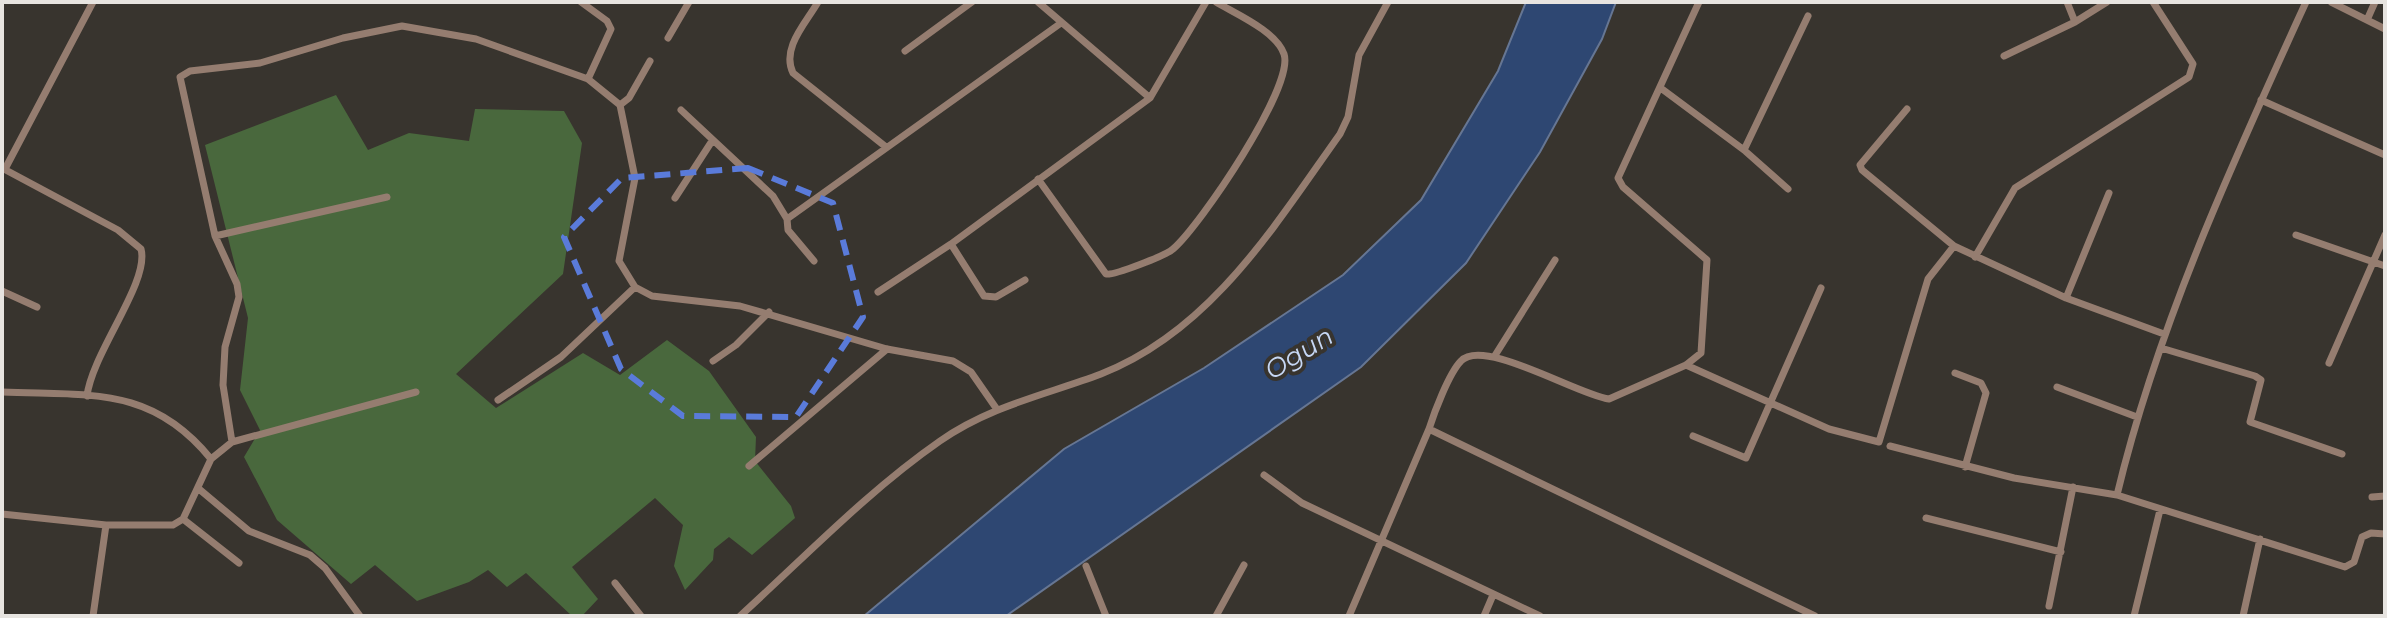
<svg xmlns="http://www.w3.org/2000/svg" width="2387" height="618" viewBox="0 0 2387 618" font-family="Montserrat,sans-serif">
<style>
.green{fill:#49683d}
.water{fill:#2e4772;stroke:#667693;stroke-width:2}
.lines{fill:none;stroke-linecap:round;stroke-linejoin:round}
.street{stroke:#957d70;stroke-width:7}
.marked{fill:none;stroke:#5a7bda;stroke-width:6;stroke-dasharray:16 10;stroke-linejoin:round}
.labels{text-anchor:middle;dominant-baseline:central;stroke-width:8;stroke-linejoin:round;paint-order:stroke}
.water-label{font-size:26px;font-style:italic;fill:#c6d7f4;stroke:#38342e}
</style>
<rect width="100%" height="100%" fill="#38342e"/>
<path class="green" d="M336 95 368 150 409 133 469 141 475 109 564 111 582 143 563 274 456 374 496 408 583 353 620 375 667 340 709 371 756 437 755 461 791 506 795 518 752 555 729 537 714 549 713 560 685 590 674 566 683 525 655 498 572 567 598 599 582 616H572L526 573 507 587 488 570 469 582 417 601 375 565 351 584 277 520 244 457 260 430 240 390 248 318 205 145Z"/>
<path class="water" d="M1526 2H1616L1602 39 1540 152 1466 263 1361 367 1006 616H864L1064 449 1204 368 1343 275 1421 200 1498 71Z"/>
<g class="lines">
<path class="street" d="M581 2 607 21 611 29 588 79
M818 2C806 23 781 48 793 73L886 147
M1038 2 1150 98
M2067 2 2075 22
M2331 2 2385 29
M2367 20 2375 2
M668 38 689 2
M905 51 972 2
M2004 56 2075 22 2107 2
M1662 89 1744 150 1788 189
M2261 100 2385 155
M620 105 629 98 650 61
M1907 109 1860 165 1862 170 1954 246 2066 298 2164 334
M681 110 773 196 787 219 788 230 814 261
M1744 150 1808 16
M2 168 118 230 141 249C150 282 92 353 87 396
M5 169 93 2
M1038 179 1106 274C1113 276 1167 255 1173 249 1200 226 1295 86 1284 54 1276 31 1236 14 1216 2
M675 198 712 141
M787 219 1061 23
M2296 235 2385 266
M215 236 387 197
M951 244 984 296 996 297 1025 280
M1975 257 2015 188 2189 77 2193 64 2153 2
M2 291 37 307
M878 292 951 244 1150 98 1206 2
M2066 298 2109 193
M2161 348 2255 376 2261 380 2250 422 2342 454
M1494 357 1555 260
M713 361 736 345 769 312
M2329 363 2385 235
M1686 365 1829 429 1879 442 1928 279 1954 246
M1955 373 1981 383 1986 393 1965 467
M2057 387 2137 417
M2 392C89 396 151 385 211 459L183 519 173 525H106L2 514
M498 400 561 357 635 287
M1429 429C1434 413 1449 373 1461 361 1483 337 1578 395 1609 399L1686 365 1701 353 1707 260 1623 187 1618 178 1699 2
M1693 436 1746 458 1821 288
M232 442 416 392
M1890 446 2014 478 2117 495 2345 567 2354 562 2362 537 2371 533 2385 534
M211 459 232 442 223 385 225 347 239 297 237 284 215 236 180 77 190 71 260 63 343 38 402 26 476 39 588 79 620 105 635 178 619 261 635 287 652 296 740 306 887 349 953 361 971 372 996 408
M749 466 887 349
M1264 475 1302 503 1540 616
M199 489 249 531 310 555 325 568 360 616
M2117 495C2158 324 2233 162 2306 2
M2372 497 2385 496
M1926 518 2061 552
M183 519 239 563
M1086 566 1106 616
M615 583 641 616
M2049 606 2073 487
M93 616 106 525
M740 616C805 557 868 491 940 441 990 406 1045 395 1101 374 1211 331 1275 225 1340 134L1348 117 1359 55 1388 2
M1216 616 1244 565
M1349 616 1429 429 1815 616
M1484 616 1493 595
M2134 616 2160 510
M2243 616 2260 539"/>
</g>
<path class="marked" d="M748 168 833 203 863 317 796 417 683 416 621 369 564 237 622 178Z"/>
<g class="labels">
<g class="water-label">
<text transform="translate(1299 353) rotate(-32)">Ogun</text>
</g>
</g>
<rect width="2387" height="618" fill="none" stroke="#e7e4e0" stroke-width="8"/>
</svg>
